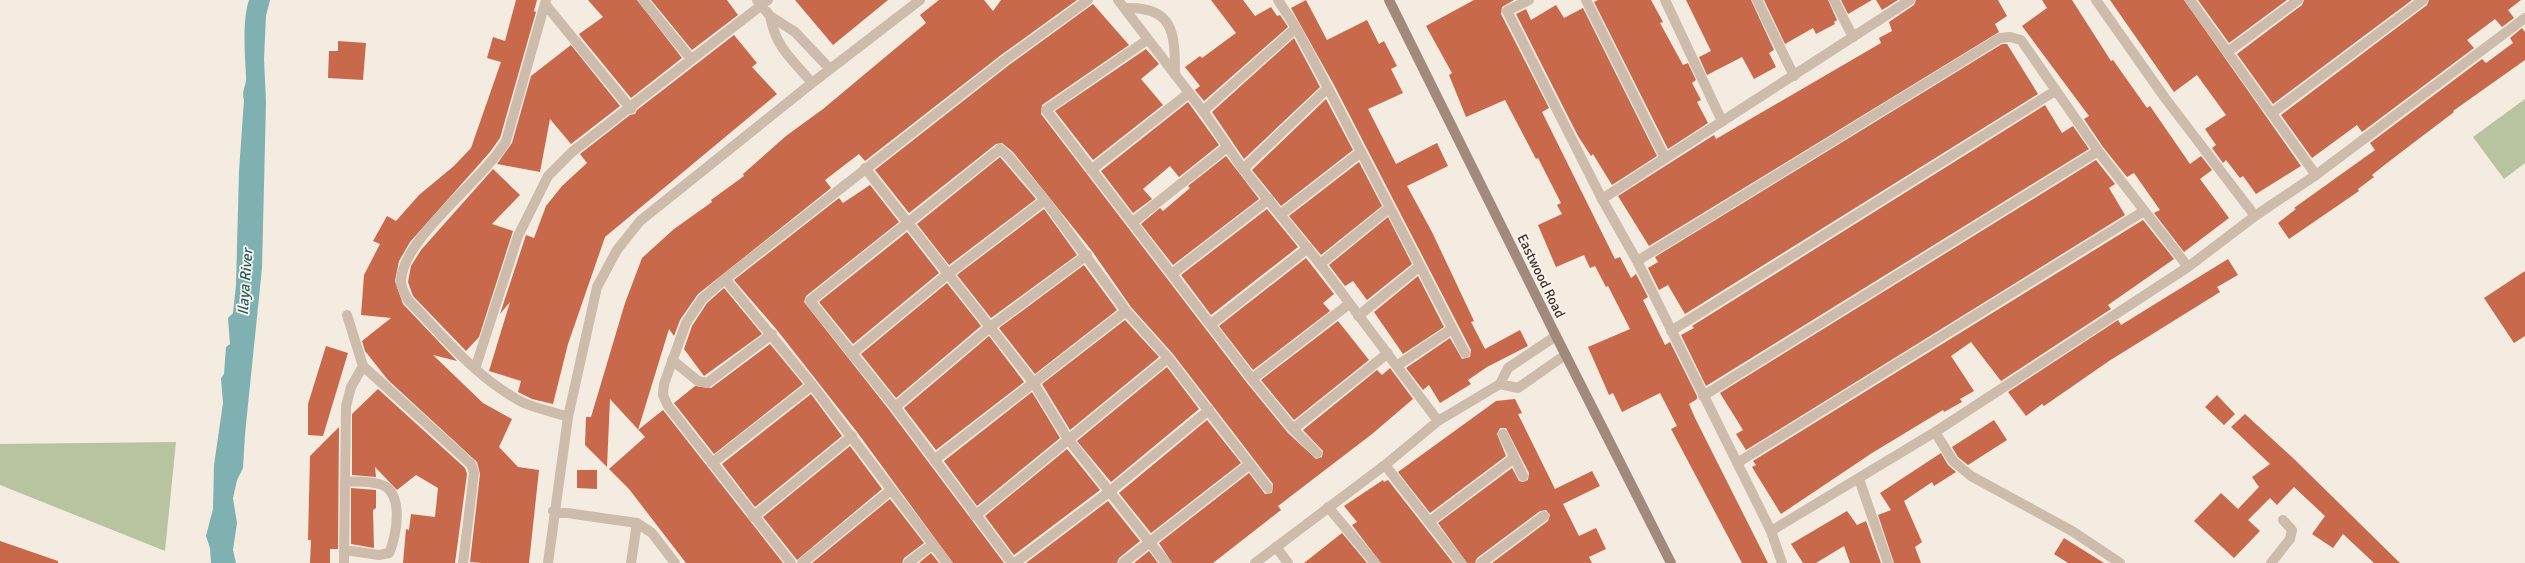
<svg xmlns="http://www.w3.org/2000/svg" width="2525" height="563" viewBox="0 0 2525 563" font-family="Signika,sans-serif">
<style>
.green{fill:#b8c4a0}
.water{fill:#7fb0b2}
.building{fill:#c8694b}
.lines{fill:none;stroke-linecap:round;stroke-linejoin:round}
.service{stroke:#cdbbac;stroke-width:10}
.minor{stroke:#cdbbac;stroke-width:10}
.tertiary{stroke:#cdbbac;stroke-width:10}
.secondary{stroke:#a18a7d;stroke-width:10}
.labels{text-anchor:middle;dominant-baseline:central;stroke-width:3.5;stroke-linejoin:round;paint-order:stroke}
.street-label{font-size:14px;fill:#3b302b;stroke:#fbf5ee}
.water-label{font-size:15px;font-style:italic;fill:#1f5a5e;stroke:#fbf5ee}
</style>
<rect width="100%" height="100%" fill="#f4ebe1"/>
<path class="green" d="M2525 99V163L2504 179 2473 137Z
M176 442 165 551 0 485V444Z"/>
<path class="water" d="M249 0H270L266 16 264 59 266 102 262 268 245 434 243 468 237 480 233 498 237 523 233 550 236 563H211L210 548 206 536 213 509 214 465 223 403 221 378 224 374 226 347 230 344 228 318 233 313 236 285 239 171 244 100C241 90 247 86 246 76 245 54 242 21 249 0Z"/>
<path class="building" d="M516 0H537L534 11 536 12 500 138 490 152 410 242 399 261 395 281 403 304 457 361 433 355 483 403 512 419 499 447 518 467 539 470 529 563H482L470 562 480 474 477 462 388 380 365 351 362 341 391 318 361 315 364 275 380 244 373 241 387 216 396 221 419 195 454 166 471 148 501 62 487 58 493 37 505 41Z
M588 0H637L682 58 631 98 581 37 579 34 603 17Z
M651 0H727L738 15 692 50Z
M795 0H888L833 45Z
M939 0H984L993 11 1001 0H1077L1001 55 865 161 859 154 825 180 831 188 698 294 680 320 674 336 669 329 638 430 663 410 783 563H686L629 489 609 469 645 437 610 399 607 467 585 445 586 417H591L625 303 642 258 674 229 712 202 711 200 744 176 743 174 786 136 823 109 926 23 920 15Z
M1211 0H1243L1255 16 1271 7 1277 16 1280 15 1288 27 1204 101 1195 90 1200 86 1185 67 1200 56 1202 58 1236 33Z
M1306 0 1327 40 1367 20 1379 44 1384 41 1397 66 1391 69 1403 93 1368 109 1396 164 1437 143 1448 166 1407 186 1432 232 1474 321 1471 322 1485 349 1520 330 1528 346 1487 367 1468 380 1471 384 1440 403 1429 385 1423 390 1406 368 1450 338 1462 359 1470 357 1471 350 1334 85 1291 8Z
M1474 0H1514L1502 7 1501 14 1549 108 1542 112 1615 259 1620 257 1631 278 1636 274 1648 297 1643 300 1665 345 1670 342 1697 396V399L1689 404 1695 418 1768 563H1742L1671 429 1677 426 1660 393 1622 412 1613 393 1609 395 1588 347 1630 329 1628 325 1608 286 1606 287 1595 266 1590 268 1584 255 1556 267 1538 225 1562 214 1557 205 1561 203 1538 158 1536 159 1505 100 1466 117 1449 75 1452 73 1426 26Z
M1598 0H1651L1663 22 1660 23 1683 65 1688 63 1696 80 1692 83 1701 100 1697 102 1708 123 1668 149 1594 2Z
M1686 0H1751L1774 50 1769 53 1776 67 1754 79 1742 57 1707 75 1699 57 1711 51Z
M1764 0H1828L1837 20 1834 22 1835 24 1816 34 1813 28 1785 44Z
M1841 0H1872L1848 14Z
M1876 0H1898L1882 10Z
M1916 0H1998L2007 16 1995 24 1999 32 1649 246 1618 196 1714 135 1716 139 1881 43 1879 38 1892 31 1889 22 1914 5Z
M2042 0H2072L2111 61 2113 60 2147 108 2150 106 2190 164 2201 156 2212 170 2200 179 2229 218 2184 252 2154 213 2160 210 2134 173 2127 177 2103 147 2084 119 2089 116 2022 26 2047 8Z
M2110 0H2184L2301 166 2256 194 2243 176 2240 178 2226 160 2223 163 2212 148 2216 145 2205 129 2226 115 2197 75 2174 92Z
M2198 0H2287L2229 43Z
M2304 0H2412L2273 104 2237 54 2302 5Z
M2429 0H2521L2508 10 2514 18 2502 27 2495 19 2467 40 2474 48 2362 132 2357 125 2312 158 2281 115 2427 5Z
M1093 4 1129 45 1042 105 1041 114 1247 383 1288 433 1316 459 1322 457 1323 451 1303 430 1377 370 1382 375 1390 368 1413 399 1372 434 1278 506 1281 510 1213 563H1172L1159 543 1249 473 1265 494 1272 493 1273 484 1173 354 1131 307 1092 251 1013 152 1002 143 996 144 909 213 875 170 1009 65Z
M1556 5 1564 18 1583 8 1657 156 1612 185 1593 154 1591 156 1578 136 1516 14 1526 9 1531 20Z
M2522 28 2525 32V60L2453 111 2454 112 2387 163 2372 175 2374 177 2358 189 2359 191 2289 239 2278 223 2296 209 2294 208 2375 150 2370 143 2482 59 2486 63 2513 43 2510 38Z
M734 35 757 63 752 67 777 94 605 237 568 344 553 404 532 399 518 392 521 381 489 371 510 302 500 314 526 235 534 238 546 206 562 186 587 163 580 154 630 115 635 114 637 110Z
M1294 38 1320 87 1244 159 1212 112Z
M338 41 366 43 363 80 328 78 329 51H338Z
M2002 44H2007L2038 94 1685 314 1668 285 1659 290 1648 268 1658 262 1655 257Z
M571 45 620 106 571 144 550 119 540 172 497 164 512 143 531 76Z
M1146 49 1159 64 1141 79 1163 105 1093 160 1055 111Z
M1326 99 1353 150 1281 206 1252 170Z
M1188 102 1219 145 1179 177 1170 166 1143 189 1152 199 1133 213 1101 171Z
M2045 105 2062 133 2073 126 2089 149 1706 386 1681 335 1694 328 1692 326Z
M1226 156 1259 199 1173 265 1141 224 1160 208 1163 211 1190 188 1188 186Z
M1000 157 1036 199 949 265 917 224Z
M2096 160 2115 184 2109 188 2125 215 1746 450 1736 434 1743 430 1720 393Z
M1359 162 1382 206 1321 255 1289 216Z
M493 169 520 195 492 224 513 231 479 337 466 351 413 296 408 282 411 266 421 250Z
M870 185 899 222 806 296 804 302 890 411 1004 563H953L857 432 777 330 734 280 839 198 843 203Z
M1044 209 1077 255 991 318 957 275Z
M1267 209 1298 247 1211 315 1181 275Z
M1388 217 1412 264 1367 300 1353 281 1345 286 1329 265Z
M2143 220 2174 259 2108 305 2111 309 2001 381 1971 342 1951 356 1974 391 1960 399 1962 402 1944 412 1943 410 1872 453 1781 514 1752 467 1756 465 1753 461Z
M907 232 939 273 853 344 819 302Z
M1306 258 1334 294 1323 303 1330 311 1253 370 1219 326Z
M2228 259 2238 275 2217 287 2220 292 2109 361 2044 406 2042 404 2026 416 2008 392 2118 320 2121 325Z
M1084 265 1117 310 1035 374 999 328Z
M2525 271V336L2514 343 2484 298Z
M1418 276 1444 327 1403 354 1374 312Z
M947 283 981 326 896 398 861 354Z
M724 288 762 334 704 376 684 349 692 326 707 303Z
M1125 320 1159 357 1070 430 1042 384Z
M1338 321 1369 360 1294 420 1261 380Z
M989 336 1024 382 936 450 904 408Z
M770 344 803 384 714 454 674 403 695 386 711 388Z
M326 346 348 353 323 436 308 435V404Z
M1167 367 1199 409 1111 482 1077 441Z
M378 389 465 468 467 474 455 563H403L406 529 409 530 411 514 435 517 438 488 416 475 397 490 375 467 376 477 352 475V414Z
M1032 392 1060 438 977 506 944 461Z
M811 394 842 436 755 507 722 464Z
M2217 395 2235 414 2224 425 2205 407Z
M1515 399 1522 413 1518 414 1555 489 1592 471 1600 486 1563 504 1579 536 1596 528 1606 549 1589 557 1592 563H1492L1548 521 1550 515 1546 510 1540 511 1477 558 1475 563H1467L1438 523 1512 468 1519 481 1523 482 1528 480 1529 473 1506 428H1500L1497 434 1506 456 1430 513 1398 472 1496 401Z
M2245 414 2293 458 2400 563H2374L2343 534 2333 548 2312 534 2325 516 2294 487 2277 505 2270 498 2248 520 2260 531 2234 558 2194 521 2221 493 2238 509 2259 487 2252 477 2270 464 2231 427Z
M1207 420 1241 463 1151 533 1119 493Z
M1994 420 2007 440 1968 465 1958 457 1952 447Z
M339 427 338 549H330V563H310L311 540H308L310 456Z
M850 446 882 489 797 560 763 517Z
M1067 449 1100 490 1014 555 985 516Z
M1941 453 1948 465 1956 472 1934 486 1932 482 1904 501 1922 542 1915 547 1921 563H1894L1878 515 1891 510 1880 493Z
M577 470H597V489L577 488Z
M1383 480 1384 482 1388 480 1453 563H1381L1352 525 1357 522 1344 506Z
M351 488 376 490V508L373 510 374 548 351 544Z
M890 499 924 543 904 558 902 563H812Z
M1108 501 1140 541 1119 558 1117 563H1026Z
M1847 511 1857 525 1866 521 1881 563H1850L1844 546 1816 563H1803L1791 544Z
M1342 533 1367 563H1304Z
M2064 538 2104 563H2068L2054 554Z
M0 541 58 561V563H0Z
M1149 551 1158 563H1134Z
M931 553 939 563H919Z"/>
<g class="lines">
<path class="service" d="M1278 0 1296 28 1328 88 1465 353
M1125 8C1174 6 1175 33 1175 75
M1147 40 1046 110 1252 379 1293 429 1317 453
M1203 111 1296 28
M1243 169 1328 88
M1091 170 1189 93
M1281 214 1361 152
M1133 222 1227 147
M1320 264 1389 208
M1173 273 1269 199
M725 279 812 385 947 563
M1358 316 1420 266
M1211 324 1308 248
M851 354 948 274 1045 200
M672 360 698 381 707 383 772 334
M1398 365 1452 329
M1252 379 1349 304
M895 407 990 327 1087 255
M1293 429 1388 353
M1503 434 1523 476
M934 460 1126 311
M712 463 812 385
M1328 507 1375 563
M975 516 1168 358
M753 517 852 436
M1429 522 1514 458
M1276 547 1288 563
M802 563 891 490
M908 563 933 544
M1012 563 895 407 810 301 1000 149 1008 156 1045 200 1126 311 1168 358 1268 488
M1015 563 1109 492 1209 410
M1123 563 1250 464
M1481 563 1544 516
M2271 563 2290 539 2292 530 2283 520"/>
<path class="minor" d="M546 0 506 141C484 180 403 237 401 281 401 288 405 294 408 300 444 337 478 380 524 403 538 409 554 412 568 417
M643 0 691 59
M757 0 770 16 795 32 830 69
M1118 0 1203 111 1243 169 1320 264 1438 421
M1529 0 1507 11 1602 199 1637 261 1771 531 1782 563
M1586 0 1665 158
M1665 0 1722 121
M1757 0 1794 76
M1834 0 1853 37
M2096 0 2165 98 2255 216
M2190 0 2316 175
M545 4 631 109
M770 16C776 48 792 59 812 83
M2229 51 2298 0
M2272 113 2423 0
M865 168 1033 382 1068 439 1166 563
M1637 261 2000 38 2010 37 2021 40 2098 151 2188 267
M347 315 363 366
M1671 331 2055 91
M475 369 518 236 548 176 572 152 768 0
M1500 384 1518 388 1565 355
M1703 396 2098 151
M1935 432 1953 461 1971 476 2072 531 2120 563
M1737 463 2144 211
M1385 465 1461 563
M1859 479 1888 563
M345 481C355 482 369 481 379 484 405 490 397 536 389 553L379 555 345 550
M553 511 637 523 652 533 675 563
M1771 531 1935 432 2188 267 2255 216 2316 175 2525 18
M344 563 346 406 351 387 363 366 471 464 474 473 463 563
M548 563 568 417 597 287 617 250 640 221 812 83 920 0
M631 563 637 523
M791 563 668 406 663 395 664 384 686 323 702 299 725 279 1005 60 1088 0
M1255 563 1385 465 1438 421 1500 384 1508 368 1556 336"/>
<path class="tertiary" d="M1602 199 1910 0"/>
<path class="secondary" d="M1389 0 1556 336 1671 563"/>
</g>
<g class="labels">
<g class="street-label">
<text transform="translate(1541 276) rotate(64)">Eastwood Road</text>
</g>
<g class="water-label">
<text transform="translate(245 282) rotate(-86)">Ilaya River</text>
</g>
</g>
</svg>
